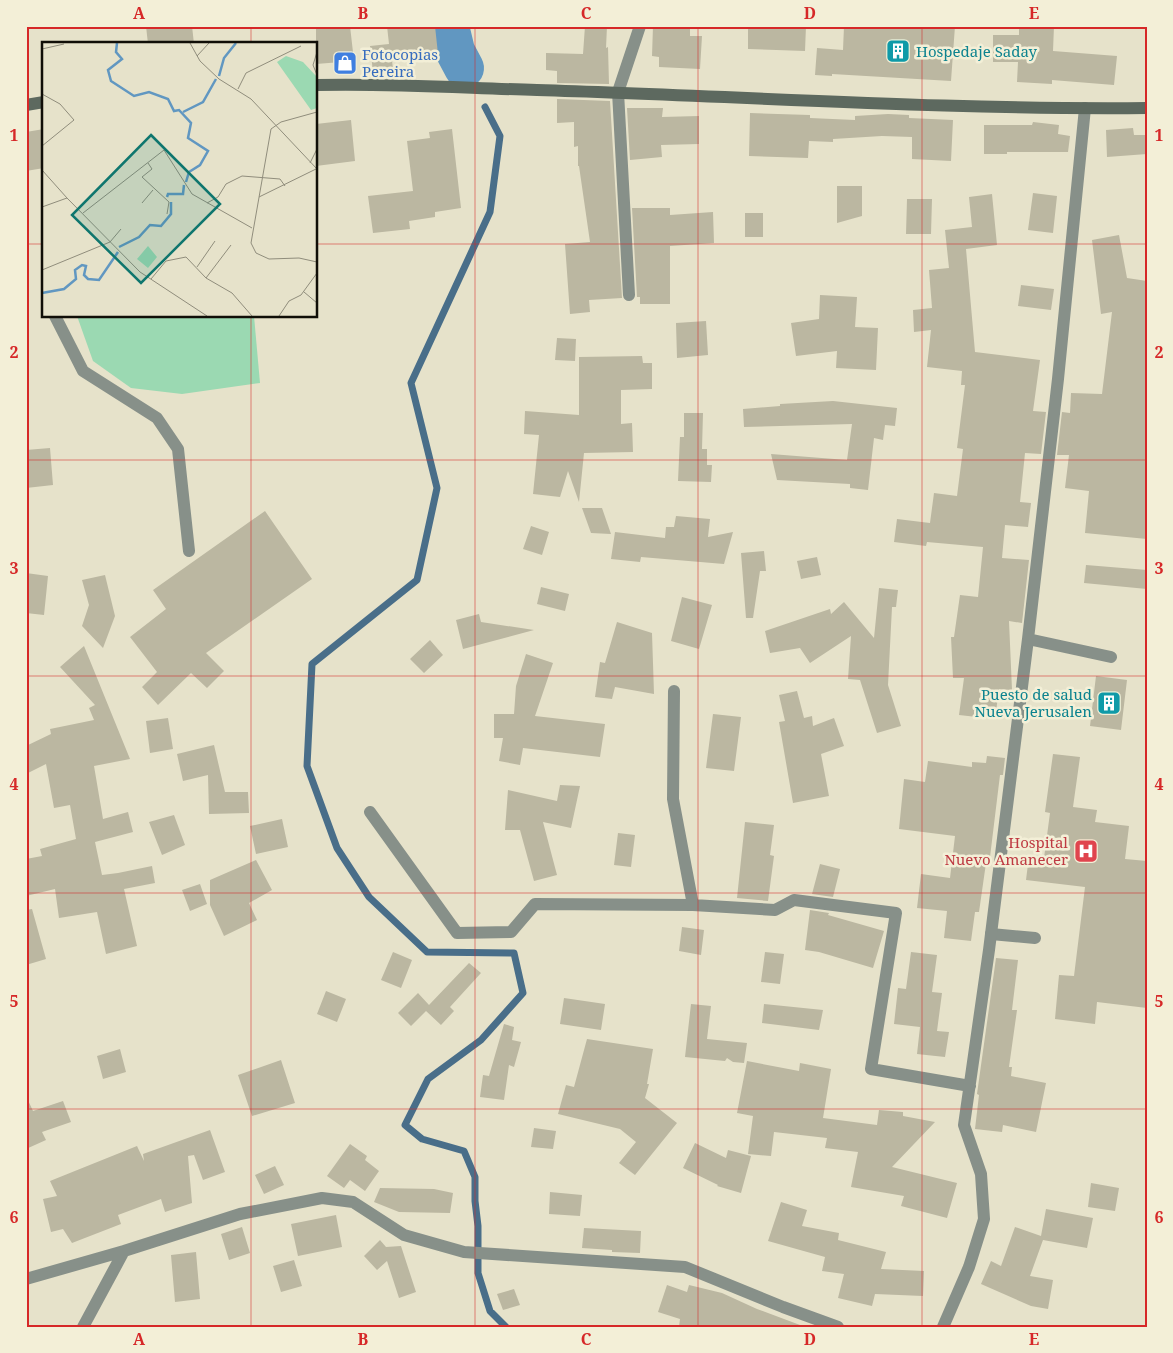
<svg xmlns="http://www.w3.org/2000/svg" width="1173" height="1353" viewBox="0 0 1173 1353" font-family="'Noto Serif',serif">
<style>
.grass{fill:#9bd9b2}
.lines{fill:none;stroke-linecap:round;stroke-linejoin:round}
.stream{stroke:#496e89;stroke-width:7}
.river{stroke:#6197c1;stroke-width:40}
.building{fill:#bbb7a1}
.service{stroke:#879089;stroke-width:12}
.minor{stroke:#879089;stroke-width:12}
.secondary{stroke:#5d695f;stroke-width:12}
.grid{fill:none;stroke:#d62828;stroke-width:1;stroke-opacity:0.55}
.labels{text-anchor:middle;dominant-baseline:central;stroke-width:5;stroke-linejoin:round;paint-order:stroke}
.culture-label{font-size:15px;fill:#0d838f;stroke:#f3efd7;text-anchor:start}
.shop-label{font-size:15px;fill:#366cbe;stroke:#f3efd7;text-anchor:start}
.health-label{font-size:15px;fill:#be3a42;stroke:#f3efd7;text-anchor:end}
.inset-river{fill:none;stroke:#6197c1;stroke-width:2.5}
.inset-road{fill:none;stroke:#908d7c;stroke-width:1}
.view{fill:#0f766e;fill-opacity:0.15;stroke:#0f766e;stroke-width:2.5}
.inset-edge{fill:none;stroke:#100e07;stroke-width:2.5}
.neatline{fill:none;stroke:#d62828;stroke-width:2}
.grid-label{font-size:16px;text-anchor:middle;font-weight:bold;fill:#d62828}
</style>
<rect width="100%" height="100%" fill="#e6e2ca"/>
<path class="grass" d="M77 316H254L260 383 182 394 131 388 93 361Z"/>
<g class="lines">
<path class="stream" d="M485 107 500 136 490 212 411 383 437 488 417 580 312 664 307 766 337 848 369 897 427 952 514 953 523 993 481 1040 428 1079 405 1125 422 1139 464 1151 475 1177V1201L478 1226V1273L490 1311 506 1327"/>
<path class="river" d="M449 26 455 51 464 68"/>
</g>
<path class="building" d="M146 26H192L194 44H148Z
M316 26H350L354 61 316 64Z
M387 26H435L438 54 392 60 393 70 373 72 370 46 389 44Z
M585 26H607L606 48 608 47 609 84 557 83V71L546 70V53L583 54Z
M653 26H690V36H702L700 69 659 67V57L652 56Z
M806 26 805 51 748 49V27Z
M844 26H955L951 81 832 74V76L815 75 817 48 843 50Z
M1019 26H1054L1053 51 1117 56 1114 85 1052 80V84L1017 82 1018 62H993V35H1019Z
M557 99 610 101 622 298 589 300 590 312 570 314 565 244 590 242 579 166H578V146L574 147V122L557 123Z
M627 108H663L662 117 699 116V144L661 145 662 157 630 160Z
M750 113 810 115V118L855 120V116L888 114 909 115V118L953 120 951 161 912 159V137L882 136 833 139V142L809 141 808 158 749 156Z
M351 120 355 161 316 166V124Z
M1033 122 1059 125 1058 134 1070 136 1068 152H1007V154H984V125H1032Z
M1133 128 1134 135H1147V154L1107 157 1106 130Z
M44 129V168L26 171V132Z
M452 129 461 208 435 212V217L409 221 410 229 373 233 368 196 413 191 407 141 430 138 429 132Z
M837 186H862V216L837 223Z
M1033 193 1057 196 1053 233 1028 230Z
M992 194 997 245 966 249 975 352 1040 360 1033 411 1046 412 1041 454 1025 453 1020 502 1031 503 1028 527 1005 525 1002 558 1029 560 1022 623 1009 621 1012 690 999 689 995 719 959 715 964 678H953L951 637H954L960 595 978 597 983 547 927 542 926 546 894 542 897 519 930 523 934 493 957 496 963 449 957 448 965 385H961L962 371 927 367 931 330 914 332 913 310 932 308 929 270 949 268 945 230 972 227 969 197Z
M907 199H932L931 234H906Z
M632 208H670V215L713 212 714 243 670 246V304H640V297H637Z
M745 213H763V237H745Z
M1119 235 1127 278 1147 281V539L1085 533 1089 491 1065 488 1069 455H1057L1062 412 1070 413 1071 393 1102 394 1112 312 1101 314 1092 240Z
M1021 285 1054 289 1051 310 1018 306Z
M820 295 857 297 855 327 878 328 876 370 836 368 837 351 796 356 791 323 819 319Z
M706 321 708 355 677 358 676 323Z
M557 338 576 339 575 361 555 360Z
M642 356 643 363H652V389L621 390V424L632 423 633 452 584 453 579 502 568 471 560 497 533 494 539 435 524 434 525 411 579 415V357Z
M833 401 897 408 895 426 885 425 883 440 874 438 868 490 850 488V484L777 480 771 454 847 460 852 424 744 427 743 409 780 406V404Z
M684 413H703L702 449H707V465H712L711 482 678 481 680 437H684Z
M50 448 53 485 26 488V450Z
M582 508H602L611 534 591 533Z
M265 511 312 579 206 653 224 671 207 688 191 673 158 705 142 687 157 672 130 637 166 609 153 590Z
M676 516 710 519 708 537 733 532 724 564 641 557 640 562 611 559 615 532 665 538 666 527H674Z
M531 526 549 532 542 555 523 549Z
M764 551 766 571H760L753 618H746L741 553Z
M817 557 821 575 801 579 797 561Z
M1086 565 1147 570V589L1084 583Z
M26 573 48 576 44 615 26 613Z
M105 575 115 616 103 648 82 626 89 605 82 580Z
M541 587 569 594 565 611 537 604Z
M879 588 898 590 896 607H892L888 685 901 726 877 733 860 680 848 679 851 636 810 663 800 648 770 653 765 631 830 609 831 614 844 602 874 638Z
M682 597 712 605 699 649 671 641Z
M479 614 481 622 534 630 463 649 456 620Z
M617 622 652 633 654 694 615 687 612 699 595 697 600 662 605 663Z
M430 640 443 655 424 673 410 659Z
M84 646 130 759 94 766 103 819 128 812 133 832 95 842 102 875 118 873 152 866 155 883 124 889 137 946 106 954 97 912 59 918 55 889 26 896V859L42 856 40 849 76 839 70 805 54 808 46 764 26 774V746L51 734 50 729 94 720 89 708 95 705 60 667Z
M526 654 553 663 535 716 605 724 600 757 523 748 520 765 499 761 503 738H494V714H514L516 686Z
M1096 676 1127 680 1121 730 1090 726Z
M797 691 804 718 812 716 813 726 834 718 844 746 821 754 829 796 793 803 779 722 785 721 779 695Z
M713 714 741 717 734 771 706 768Z
M168 718 173 749 150 753 146 721Z
M214 745 225 792H248L249 813 209 814 208 775 183 781 177 754Z
M1053 754 1080 757 1073 807 1097 810 1095 822 1129 826 1125 859 1147 861V1008L1097 1002 1095 1024 1055 1019 1059 975 1074 976 1085 887 1026 880 1029 856 1044 858 1050 813 1045 812Z
M987 756 1005 758 1003 775H1000L990 857 987 856 979 912H975L971 941 944 938 947 911 917 908 921 874 950 878 955 836 899 829 904 779 925 782 928 761 972 767V762L986 763Z
M560 785 580 786 571 828 543 822 557 875 534 881 520 830H505L508 790 557 801Z
M174 815 185 845 162 855 149 822Z
M282 819 288 847 256 854 250 826Z
M745 822 774 825 770 855 774 856 768 901 737 898Z
M618 833 635 835 631 867 614 865Z
M256 860 272 890 249 903 257 920 224 936 210 905V880Z
M820 864 840 869 833 897 812 894Z
M200 884 207 904 190 911 182 890Z
M32 909 46 959 26 965V910Z
M810 910 829 913 828 915 884 931 873 968 819 952 805 950Z
M682 927 704 930 701 955 679 951Z
M393 952 412 960 401 988 381 980Z
M765 952 784 954 780 984 761 982Z
M911 952 937 955 932 992 942 993 937 1031 949 1032 945 1057 917 1054 920 1027 894 1024 898 988 906 989Z
M996 958 1018 960 1012 1010H1017L1009 1067H1012L1011 1076 1046 1083 1036 1132 1003 1125 1002 1132 975 1129 979 1095 977 1094Z
M469 963 481 973 450 1007 454 1011 441 1025 426 1011 411 1026 398 1013 418 993 429 1005Z
M326 991 346 999 337 1022 317 1014Z
M564 998 605 1004 601 1030 560 1024Z
M691 1004 711 1006 707 1039 747 1043 744 1063 733 1062 727 1058 725 1061 685 1057Z
M764 1004 823 1010 819 1030 762 1023Z
M504 1024 514 1027 512 1040 521 1042 514 1067 509 1065 504 1100 480 1097 483 1075 489 1076Z
M587 1039 653 1049 647 1084H649L645 1098 677 1123 635 1175 619 1163 636 1142 620 1129 558 1114 566 1085 574 1087Z
M120 1049 126 1072 103 1079 97 1056Z
M281 1060 295 1103 252 1116 238 1075Z
M747 1061 799 1071 800 1063 831 1069 823 1118 877 1125 879 1110 903 1112V1116L935 1122 892 1167 957 1183 947 1218 901 1206 904 1196 851 1187 858 1152 825 1148 827 1138 774 1132 771 1156 748 1154 753 1116 737 1113Z
M26 1096 33 1111 63 1101 71 1122 42 1132 46 1140 26 1149Z
M534 1128 556 1131 553 1149 531 1147Z
M210 1130 225 1172 203 1180 194 1155 188 1156 192 1203 165 1212 161 1199 118 1215 121 1224 72 1243 63 1229 51 1232 43 1199 57 1196 50 1181 137 1146 144 1161 143 1154Z
M695 1143 726 1158 728 1150 751 1156 741 1193 717 1186 718 1185 683 1168Z
M350 1144 367 1156 365 1160 379 1171 365 1191 350 1180 344 1188 327 1176Z
M275 1166 284 1185 264 1194 255 1175Z
M1091 1183 1119 1188 1115 1211 1088 1207Z
M380 1188 434 1189 453 1193 450 1213 399 1212 374 1202Z
M550 1192 582 1195 580 1216 549 1214Z
M781 1202 807 1210 802 1226 839 1233 838 1240 886 1252 881 1269 924 1271 923 1296 875 1294 872 1306 838 1298 844 1274 822 1271 825 1257 768 1241Z
M1046 1209 1093 1218 1087 1248 1043 1240 1030 1276 1053 1280 1048 1309 1031 1306 981 1284 991 1261 1001 1266 1015 1227 1041 1236Z
M336 1215 342 1247 298 1256 291 1224Z
M242 1227 250 1253 229 1260 221 1234Z
M584 1228 641 1231 640 1253 612 1252V1250L582 1248Z
M380 1240 386 1247 401 1246 416 1292 399 1298 387 1261 377 1270 364 1256Z
M196 1252 200 1299 175 1302 171 1255Z
M294 1260 302 1286 281 1292 273 1266Z
M667 1285 687 1292 689 1285 722 1293 757 1309 800 1325V1327H679L680 1319 658 1312Z
M514 1289 520 1305 503 1310 497 1294Z"/>
<g class="lines">
<path class="service" d="M55 316 83 371 157 418 178 449 189 551
M991 934 1035 938"/>
<path class="minor" d="M629 295 618 92 640 26
M1028 639 1111 657
M674 691 673 799 693 905
M370 812 457 933 511 932 535 904 693 905 775 910 794 900 896 913 871 1069 970 1086
M26 1279 124 1251 240 1214 322 1198 353 1202 404 1235 464 1252 685 1267 783 1307 838 1327
M83 1327 124 1251
M943 1327 969 1267 984 1219 981 1174 964 1125 989 950 1028 639 1058 379 1085 108"/>
<path class="secondary" d="M316 85C390 83 464 88 537 90 741 96 944 110 1147 108
M26 105 44 102"/>
</g>
<path class="grid" d="M251 26V44M475 26V1327M698 26V1327M922 26V1327M26 244H44M316 244H1147M251 316V1327M26 460H1147M26 676H1147M26 893H1147M26 1109H1147"/>
<defs>
<g id="building-square" transform="scale(1.25)"><rect x="-9" y="-9" width="18" height="18" rx="4" fill="#0f9aa8" stroke="#f3efd7"/><path d="M-4-6H4V6H1V3H-1V6H-4ZM-2.5-4.3h1.7v1.8h-1.7ZM.8-4.3h1.7v1.8H.8ZM-2.5-1h1.7V.8h-1.7ZM.8-1h1.7V.8H.8Z" fill="#fff"/></g>
<g id="shop-square" transform="scale(1.25)"><rect x="-9" y="-9" width="18" height="18" rx="4" fill="#3f7fe0" stroke="#f3efd7"/><path d="M-5-2.5h2.3a2.7 3.5 0 0 1 5.4 0H5L5.5 6h-11ZM-1.5-2.5h3a1.5 2.3 0 0 0-3 0Z" fill="#fff"/></g>
<g id="hospital-square" transform="scale(1.25)"><rect x="-9" y="-9" width="18" height="18" rx="4" fill="#e0444e" stroke="#f3efd7"/><path d="M-5-5h3v3.5h4V-5h3V5h-3V1.5h-4V5h-3Z" fill="#fff"/></g>
</defs>
<g fill-rule="evenodd">
<use href="#building-square" x="898" y="51"/>
<use href="#shop-square" x="345" y="63"/>
<use href="#building-square" x="1109" y="703"/>
<use href="#hospital-square" x="1086" y="851"/>
</g>
<g class="labels">
<g class="culture-label">
<text x="916" y="51">Hospedaje Saday</text>
<text x="1092" y="694" text-anchor="end">Puesto de salud<tspan x="1092" dy="17">Nueva Jerusalen</tspan></text>
</g>
<g class="shop-label">
<text x="362" y="54">Fotocopias<tspan x="362" dy="17">Pereira</tspan></text>
</g>
<g class="health-label">
<text x="1068" y="842">Hospital<tspan x="1068" dy="17">Nuevo Amanecer</tspan></text>
</g>
</g>
<g transform="translate(42 42)">
<rect width="275" height="275" fill="#e6e2ca"/>
<path d="M244 14 261 20 275 35V66L269 68 235 20ZM106 204 115 215 106 226 95 217Z" fill="#9bd9b2"/>
<path class="inset-river" d="M75 1 74 10 80 17 66 28 69 39 92 54 107 50 126 57 132 69 137 68 149 81 146 96 166 109 158 123 147 130 144 140M177 34 182 16 194 1M141 70 161 60 174 37M125 155 126 152H141L142 143M77 205 97 195 108 183 119 184 129 172V160M0 251 22 247 34 237 33 228 40 223 44 224 42 233 46 237 57 238 76 210"/>
<path class="inset-road" d="M148 1 158 19 177 37 209 57 275 127M0 7 22 2M275 10 271 23 275 33M155 14 167 1M196 47 204 31 259 4M0 52 18 62 32 78 0 104M275 70 239 80 229 87 209 201 214 211 227 217 257 216 275 220M106 121 110 127 100 135 127 160 125 172M268 121 275 107M0 128 25 156M217 155 274 127M100 161 111 148M165 161 176 155 184 142 200 134 238 137 243 144M0 165 25 156 98 230 165 274M41 171 122 108 150 152 210 186M155 225 173 199M0 228 68 200 79 187M164 236 189 203M109 237 124 219 144 215 164 236 190 251 210 274M262 250 275 261M237 274 247 259 259 253 275 231"/>
<path class="view" d="M109 93 178 162 99 241 30 173Z"/>
<rect width="275" height="275" class="inset-edge"/>
</g>
<rect width="1173" height="1353" fill="none" stroke="#f3efd7" stroke-width="55"/>
<rect x="28" y="28" width="1118" height="1298" class="neatline"/>
<g class="grid-label">
<text x="139" y="19">A</text>
<text x="363" y="19">B</text>
<text x="586" y="19">C</text>
<text x="810" y="19">D</text>
<text x="1034" y="19">E</text>
<text x="14" y="141">1</text>
<text x="1159" y="141">1</text>
<text x="14" y="358">2</text>
<text x="1159" y="358">2</text>
<text x="14" y="574">3</text>
<text x="1159" y="574">3</text>
<text x="14" y="790">4</text>
<text x="1159" y="790">4</text>
<text x="14" y="1007">5</text>
<text x="1159" y="1007">5</text>
<text x="14" y="1223">6</text>
<text x="1159" y="1223">6</text>
<text x="139" y="1345">A</text>
<text x="363" y="1345">B</text>
<text x="586" y="1345">C</text>
<text x="810" y="1345">D</text>
<text x="1034" y="1345">E</text>
</g>
</svg>
